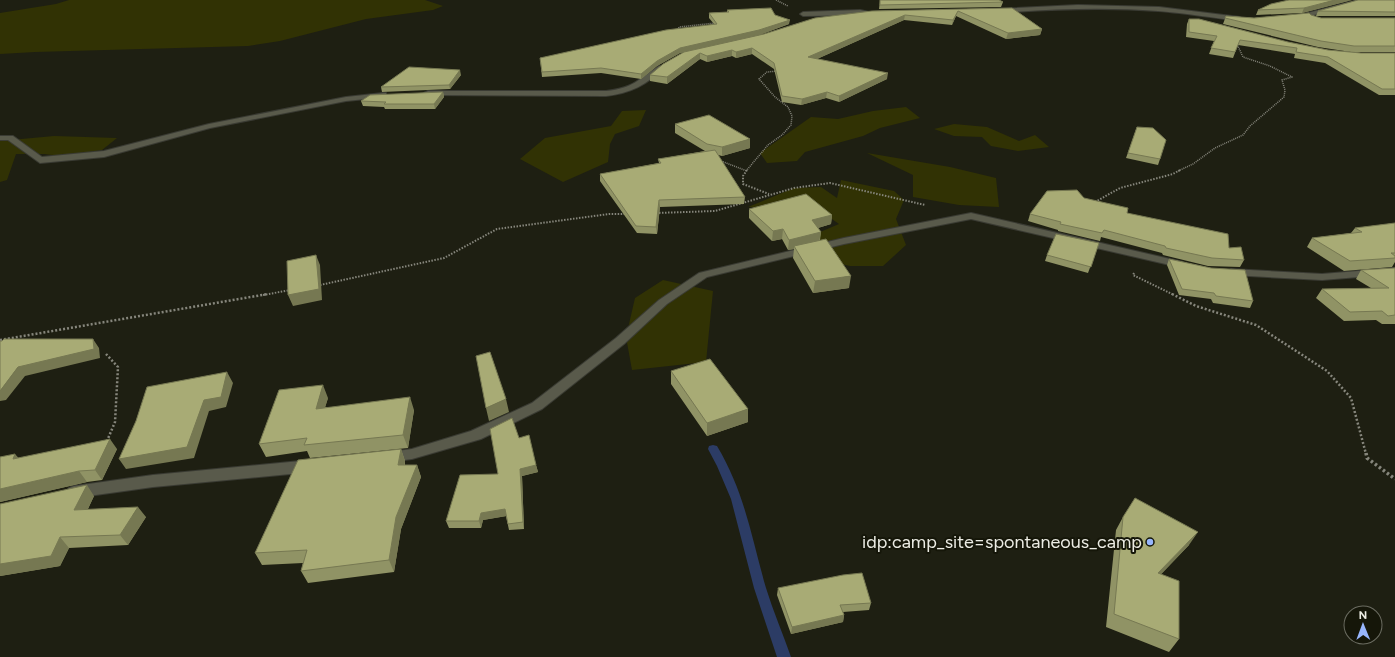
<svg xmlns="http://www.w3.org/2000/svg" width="1395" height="657" viewBox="0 0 1395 657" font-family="Figtree,sans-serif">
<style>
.green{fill:#313204}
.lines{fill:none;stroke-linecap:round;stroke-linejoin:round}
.stream{fill:#2c3c65;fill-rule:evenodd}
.minor-casing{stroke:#3a3b33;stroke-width:2}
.path-far3{stroke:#86867c;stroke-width:1.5;stroke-dasharray:1 1;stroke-linecap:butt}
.path-far2{stroke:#86867c;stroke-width:2;stroke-dasharray:1.5 1.5;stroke-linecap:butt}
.path-far1{stroke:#86867c;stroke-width:2.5;stroke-dasharray:2 2;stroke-linecap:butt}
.path{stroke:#86867c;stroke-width:3.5;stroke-dasharray:2.5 2.5;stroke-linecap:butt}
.minor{fill:#595a4b;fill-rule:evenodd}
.wall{fill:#909365}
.shaded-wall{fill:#767852}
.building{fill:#a8ab75;stroke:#767852}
.poi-dot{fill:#97b6fd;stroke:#151609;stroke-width:1.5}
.labels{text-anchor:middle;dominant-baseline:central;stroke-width:4;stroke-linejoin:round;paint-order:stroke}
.near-poi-label{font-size:18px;fill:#ecece4;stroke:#151609;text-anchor:end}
</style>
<rect width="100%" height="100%" fill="#1e1f12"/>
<path class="green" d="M69 0H425L443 6 433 10 366 19 280 41 248 46 35 52 0 54V13L56 4Z
M906 107 920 118 880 128 863 136 805 152 797 161 767 163 760 153 811 117 838 119 873 111Z
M646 110 639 126 615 134 610 144 608 162 563 182 520 159 545 138 611 126 622 111Z
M954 124 987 127 1019 141 1035 135 1049 147 1018 151 991 146 982 137 954 136 934 129Z
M54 136 117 138 102 150 61 156 44 154H16L7 180 0 182V141Z
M867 153 950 167 996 178 999 207 959 205 913 197V175Z
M841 180 894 191 904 200 896 219 906 245 883 266H850L832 262 792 244 839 224 805 200 769 208 748 207 794 188 821 187 837 198Z
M663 280 713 291 706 362 632 370 626 337 635 298Z"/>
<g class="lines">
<path class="stream" d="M713 445 717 446C745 493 751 536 766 588 773 611 783 634 791 657H777L754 588 731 499 717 466 708 449 709 446Z"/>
<g class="minor-casing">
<path id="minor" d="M1358 0H1367L1332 11 1295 19 1292 17Z
M1078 5 1159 7 1240 17 1243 19 1240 21C1213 18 1186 13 1158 11 1105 7 1051 9 997 13L994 11 997 9Z
M860 10 874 13 871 15 803 16 800 14 803 12Z
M659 66 664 67C647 85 631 93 606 96L428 95 424 93 428 91H606C634 88 637 80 659 66Z
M383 93H386V97L346 101 210 128 104 157 40 163 8 140H0V136H13L42 157 104 151 209 124 346 97Z
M971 213 1183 262 1188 265 1183 268 971 219 844 244 707 277 667 304 624 344 542 409 481 439 412 459 388 462 383 461 381 457 383 453 412 449 471 431 532 403 616 338 659 300 699 273 844 238Z
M1395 268V274L1322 280 1231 275 1226 272 1231 269 1322 274Z
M311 460 316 462 318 466 316 470 311 472 153 487 74 498 69 496 66 492 69 488 74 486 153 475Z"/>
</g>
<path class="path-far3" d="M776 0 788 6
M678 30 679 27 715 23
M721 161 747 171
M746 171 768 145 782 135 791 125 792 116 788 107 775 97 759 79 767 72 778 71
M1178 171 1193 164 1215 148 1243 135 1250 126 1284 97 1285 90 1282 80 1292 77 1270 66 1243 57 1237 44"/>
<path class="path-far2" d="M747 170 743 176V184L769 194
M1095 202 1120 188 1173 174 1180 170
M656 213 715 211 794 188 830 183 925 205
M1134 273 1133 275 1174 295
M320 285 444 258 497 229 609 214H625
M263 295 291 290"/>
<path class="path-far1" d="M1172 294 1196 306 1256 325 1327 371 1351 398 1366 454
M0 340 268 294
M106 354 118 367 115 422 107 441"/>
<path class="path" d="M1366 453 1367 458 1395 479"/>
<use href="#minor" class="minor"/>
</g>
<path class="wall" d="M880 0H999L1003 2 1001 7 879 9Z
M1352 0 1302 13 1256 15 1258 10Z
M1395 0V16H1316L1318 11Z
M1012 8 1042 29 1040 35 1006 39 956 16 952 25 904 20 817 59 887 79 839 102 826 98 801 105 782 102 774 69 752 54 736 58 732 56 707 62 700 59 667 84 650 81V75L684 52 872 11Z
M727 10 775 15 789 24 759 35 680 53 657 66 641 79 601 73 542 77 540 58 714 24 709 18V13L727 12Z
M1311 15 1321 18H1395V52H1351L1318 47 1223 24 1226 16 1254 18Z
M1189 19 1288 42 1328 50 1361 53H1395V95H1379L1325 63 1294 58 1295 54 1238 45 1233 58 1209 54 1214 41 1186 37 1187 24Z
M461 75 450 89 382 92 381 87Z
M443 92 444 97 435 109H385L384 107 363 106 361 101Z
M675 124 750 148 722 156 718 155 745 197 744 204 660 207 657 234 637 233 600 181V174L659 163 658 159 705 151 675 133Z
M1137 127 1160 159 1158 165 1126 158Z
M1084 198 1229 248 1244 260 1240 267 1208 266 1163 255 1162 253 1101 237 1100 241 1058 231V230L1028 221 1030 214Z
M749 209 832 215 831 224 818 228 821 232 820 240 849 288 813 293 793 258 794 249 788 250 782 239 772 241 749 218Z
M1395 223V262L1392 267 1344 271 1307 247 1312 238 1351 233 1355 228Z
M1099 243 1088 273 1045 261 1047 255Z
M1169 259 1211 268 1253 301 1250 308 1213 303 1211 299 1179 295 1167 265Z
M1395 268V324H1382L1376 320 1344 321 1316 298 1322 289 1371 288 1356 279 1361 270Z
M671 371 748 422 707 436 671 384Z
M328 398 325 407 414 410 408 448 310 458 307 451 266 457 259 444Z
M519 438 536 465 538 472 522 476 524 529 509 530 506 516 483 520 481 528H449L446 521 498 474Z
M117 449 102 480 87 482 0 502V457L19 458Z
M401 449 405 461V465H417L421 477 401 529 394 572 308 583 301 571 303 563 262 565 255 553Z
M94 496 88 509 146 517 128 545 69 548 60 566 0 576V504Z
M1123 517 1189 545 1161 574 1179 639 1169 652 1106 627 1116 530Z
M778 588 871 603 869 610 843 612 844 615 843 622 791 634 777 595Z"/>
<path class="shaded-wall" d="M1335 0H1352L1302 13 1304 8Z
M958 11 956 16 952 25 953 20Z
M905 15 904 20 808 63V57Z
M790 20 789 24 759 35 680 53 657 66 641 79V74L657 61 680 48Z
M1042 29 1040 35 1006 39 1008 33Z
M752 48V54L736 58V52Z
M732 50V56L707 62V56Z
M700 53V59L667 84V77Z
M460 70 461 75 450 89 449 85Z
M888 73 887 79 839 102V96Z
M443 92 444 97 435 109 434 104Z
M827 92 826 98 801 105 802 99Z
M750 139V148L722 156V147Z
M659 200 660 207 657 234 656 227Z
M832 215 831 224 811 230 812 220Z
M783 229 782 239 772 241 773 231Z
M821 232 819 242 794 246V249L788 250 789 240Z
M316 255 320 265 322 300 293 306 288 295Z
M851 276 849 288 813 293 815 281Z
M93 339 99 348 100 358 25 376 6 400 0 401V391L18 367Z
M227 372 233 383 226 407 209 411 194 458 126 469 119 459Z
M323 385 328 398 321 421 316 409Z
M410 397 414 410 408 448 403 435Z
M506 399 509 412 489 421 486 408Z
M748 409V422L707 436V423Z
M110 439 117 449 102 480 95 470Z
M401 449 405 461 403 477 398 465Z
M15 454 24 464 13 459Z
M417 465 421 477 401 529 394 572 389 560 396 517Z
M536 465 538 472 522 476 524 529 523 522 520 469Z
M79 471 87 482 0 502V489Z
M87 485 94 496 82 521 74 510Z
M138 507 146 517 128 545 120 535Z
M505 509 507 516 483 520 481 528 479 521 481 513Z
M1198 532 1189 545 1150 586 1158 573Z
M60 537 69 548 60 566 0 576V564Z
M844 615 843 622 791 634 792 627Z"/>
<path class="building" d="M880 0H999L1003 2 880 5Z
M1289 0H1335L1304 8 1258 10 1271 4Z
M1358 0H1395V12L1318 11Z
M771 8 775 15 790 20 759 30 680 48 657 61 641 74 601 68 542 72 540 58 666 30 717 24 709 13 729 12 727 10Z
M1012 8 1042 29 1008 33 958 11 953 20 905 15 808 57 888 73 839 96 827 92 802 99 782 96 774 63 752 48 736 52 732 50 707 56 700 53 667 77 650 75 663 64 684 52 764 34 815 18 872 11Z
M1309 13 1311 15 1321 18H1395V46H1354L1321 41 1225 18 1226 16 1254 18Z
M1189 19H1199L1288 42 1328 50 1361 53H1395V89H1382L1328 57 1296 52 1297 48 1240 40 1235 52 1211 48 1217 36 1189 32Z
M409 67 460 70 449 85 381 87Z
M443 92 434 104H384L386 102 361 101 370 95Z
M709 115 750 139 722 147 707 144 675 124Z
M1137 127 1153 128 1166 140 1160 159 1128 153Z
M715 150 745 197 659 200 656 227 636 226 600 174 661 163 658 159Z
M1077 190 1084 198 1128 208 1127 213 1228 234 1229 248 1241 247 1244 260 1212 258 1166 248 1165 246 1104 230 1102 233 1060 224 1061 222 1030 214 1047 191Z
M806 194 832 215 812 220 821 232 789 240 783 229 773 231 749 209Z
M1395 223V253H1391L1395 256V258L1350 261 1312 238 1362 232 1355 228Z
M1056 234 1099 243 1091 267 1047 255Z
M826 239 851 276 815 281 794 246Z
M316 255 319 289 288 295 287 261Z
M1169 259 1211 268 1245 270 1253 301 1216 296 1214 293 1182 289Z
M1395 268V315L1388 316 1382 311 1350 312 1322 289 1389 288 1361 270Z
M4 339H93L94 349 18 367 0 391V341H2Z
M490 352 506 399 486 408 476 356Z
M710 359 748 409 707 423 671 371Z
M227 372 221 397 204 400 187 447 119 459 136 421 147 387Z
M323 385 316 409 410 397 403 435 304 445 307 438 259 444 279 390Z
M512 418 519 438 529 435 536 465 520 469 523 522 508 524 505 509 481 513 479 521H446L460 475 498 474 490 429Z
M110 439 95 470 79 471 0 489V457L15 454 13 459Z
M401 449 398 465H417L396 517 389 560 301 571 307 550 255 553 298 460Z
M87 485 74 510 138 507 120 535 60 537 51 556 0 564V504Z
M1135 498 1198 532 1158 573 1179 581V639L1114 614 1123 517Z
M862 573 871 603 840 605 844 615 792 627 778 588 843 575Z"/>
<circle class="poi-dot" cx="1150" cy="542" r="4"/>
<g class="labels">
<g class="near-poi-label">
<text x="1142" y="542">idp:camp_site=spontaneous_camp</text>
</g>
</g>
<g transform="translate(1363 625) rotate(359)"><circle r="19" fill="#151609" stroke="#6b6c61"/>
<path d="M0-3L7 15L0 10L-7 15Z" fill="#97b6fd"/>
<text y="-6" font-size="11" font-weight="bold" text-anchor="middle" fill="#ecece4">N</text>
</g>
</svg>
